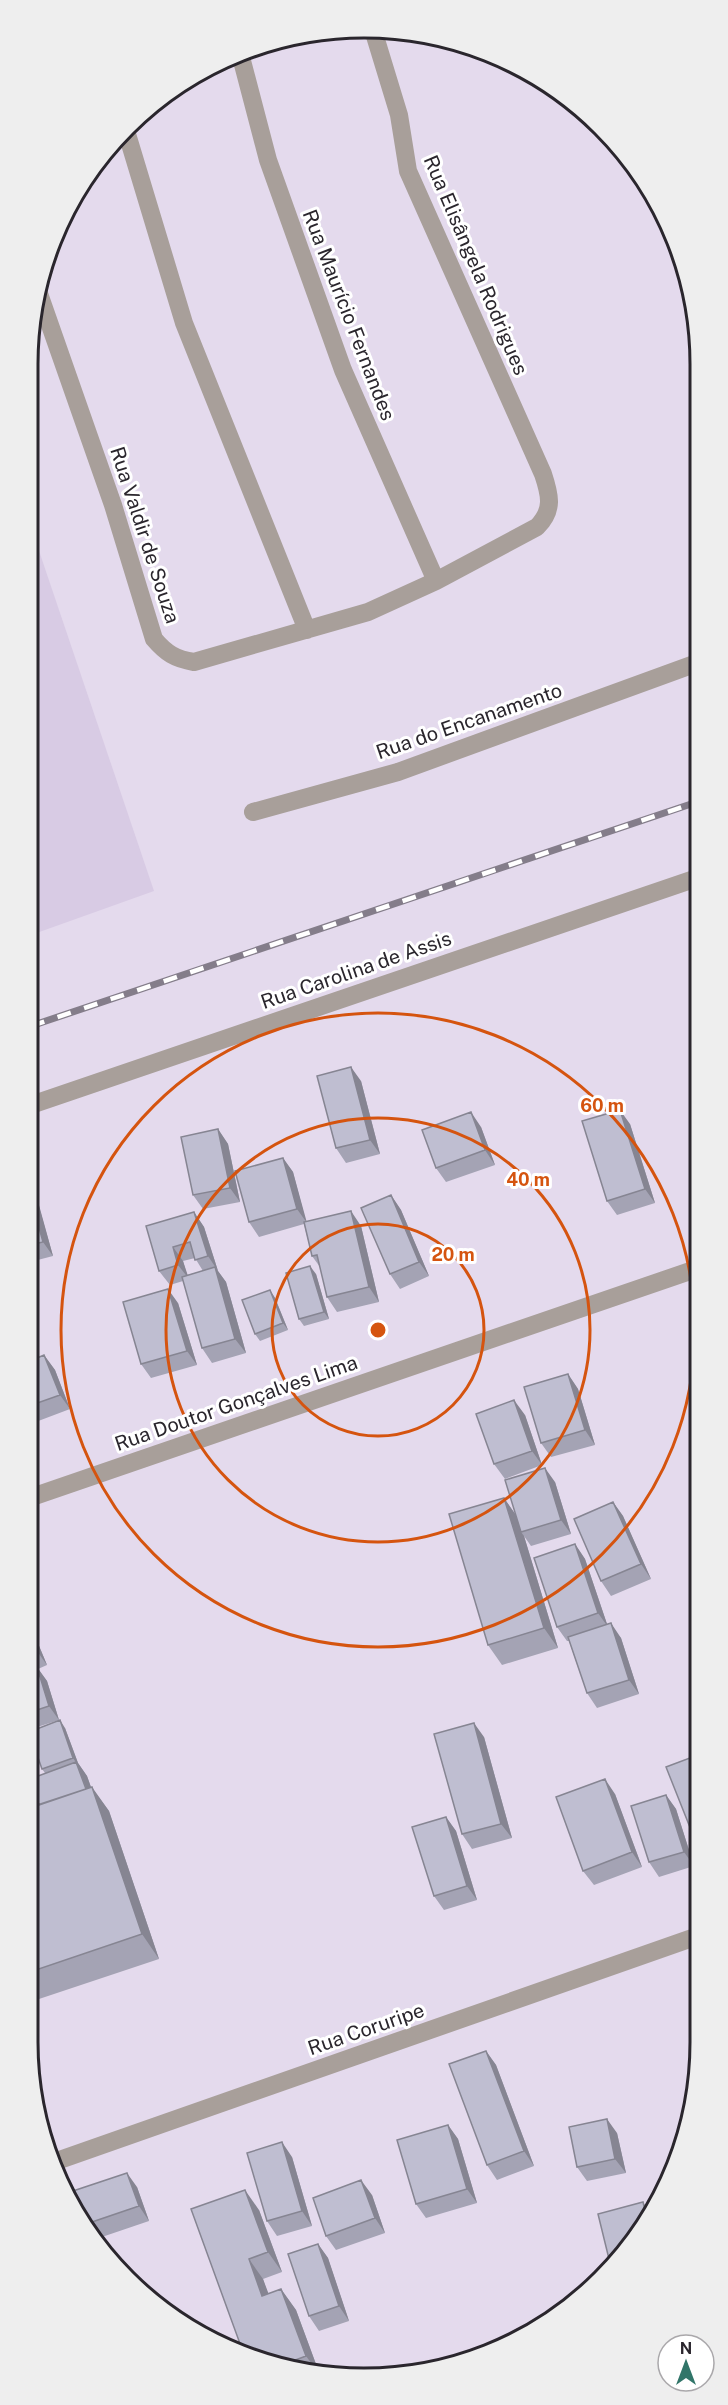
<svg xmlns="http://www.w3.org/2000/svg" width="728" height="2405" viewBox="0 0 728 2405" font-family="'Public Sans',sans-serif">
<style>
.built{fill:#d8cbe4}
.lines{fill:none;stroke-linecap:round;stroke-linejoin:round}
.minor{stroke:#a89f9a;stroke-width:18}
.rail-casing{stroke:#847d8a;stroke-width:7}
.rail{stroke:#fff;stroke-width:4.5;stroke-dasharray:14;stroke-linecap:butt}
.wall{fill:#a4a3b4;fill-rule:evenodd}
.shaded-wall{fill:#868592}
.building{fill:#bfbed1;stroke:#868592;stroke-width:1.5}
.ring{fill:none;stroke:#d5540f;stroke-width:3}
.labels{text-anchor:middle;dominant-baseline:central;stroke-width:6;stroke-linejoin:round;paint-order:stroke}
.street-label{font-size:20px;fill:#2a262d;stroke:#fff}
.rim{fill:none;stroke:#2a262d;stroke-width:3}
.centre{fill:#d5540f;stroke:#fff;stroke-width:3}
.ring-label{font-size:18px;text-anchor:middle;font-weight:bold;fill:#d5540f;stroke:#fff;stroke-width:6;stroke-linejoin:round;paint-order:stroke}
</style>
<rect width="100%" height="100%" fill="#e4daed"/>
<path class="built" d="M33 533 154 891 31 935Z"/>
<g class="lines">
<path class="minor" d="M241 57 268 160 343 370 436 581
M127 134 184 323 307 630
M37 288 113 505 154 639C166 653 175 659 194 662L368 612 436 581 537 527C554 510 550 495 543 474L408 171 399 115 374 33
M253 812 398 772 697 663
M31 1105 697 878
M29 1498 696 1269
M51 2163 695 1937"/>
<g class="rail-casing">
<path id="rail" d="M31 1026 697 802"/>
</g>
<use href="#rail" class="rail"/>
</g>
<path class="wall" d="M361 1081 380 1154 346 1163 336 1148Z
M630 1124 655 1203 617 1215 607 1201Z
M481 1127 495 1165 446 1182 436 1168Z
M218 1129 228 1144 240 1202 203 1209 193 1195Z
M283 1158 293 1172 306 1222 361 1226 379 1302 337 1312 327 1297 320 1267 312 1256 304 1224 259 1237 249 1222Z
M30 1175 53 1256 30 1262Z
M391 1195 401 1210 429 1276 400 1289 390 1274Z
M194 1212 204 1227 218 1271 226 1282 246 1353 212 1363 202 1348 183 1281 170 1285 159 1271ZM195 1258 203 1271 187 1275 183 1261Z
M316 1274 329 1319 304 1326 299 1319Z
M270 1290 275 1298 288 1330 260 1341 255 1334Z
M178 1303 197 1365 151 1378 141 1364Z
M44 1355 55 1370 70 1409 33 1423 29 1417 30 1358V1361Z
M568 1374 578 1389 595 1445 551 1457 541 1443Z
M525 1415 542 1465 505 1479 494 1464Z
M555 1482 571 1534 531 1546 524 1536 558 1648 502 1665 488 1645 504 1498 515 1514Z
M613 1502 623 1516 651 1579 611 1596 601 1581Z
M575 1544 585 1559 607 1624 621 1638 639 1694 597 1708 587 1693 569 1641H567L557 1627Z
M29 1625 32 1629 47 1665 38 1669 47 1681 59 1720 28 1730Z
M65 1728 78 1763 87 1776 91 1787 109 1811 159 1959 27 2003 28 1808 39 1805 45 1773 42 1769Z
M484 1737 512 1838 472 1849 462 1834Z
M615 1794 642 1867 594 1885 583 1871Z
M666 1795 676 1809 694 1866 659 1877 649 1862Z
M446 1817 456 1831 477 1900 444 1910 434 1896Z
M486 2051 496 2065 534 2166 497 2180 487 2165Z
M448 2125 458 2139 477 2203 426 2218 416 2204Z
M617 2133 626 2173 587 2181 577 2167Z
M292 2157 312 2226 277 2236 267 2221Z
M137 2187 149 2221 96 2239 67 2193Z
M372 2195 385 2233 336 2250 326 2236Z
M191 2209 259 2210 282 2272 263 2279 268 2294 281 2289 296 2310 320 2375 243 2352Z
M318 2244 328 2258 349 2321 319 2331 309 2316Z"/>
<path class="shaded-wall" d="M351 1067 361 1081 380 1154 370 1140Z
M620 1110 630 1124 655 1203 645 1189Z
M471 1112 481 1127 495 1165 485 1150Z
M218 1129 228 1144 240 1202 230 1188Z
M283 1158 293 1172 307 1223 297 1209Z
M30 1175 31 1176 53 1256 43 1242 30 1195Z
M391 1195 401 1210 429 1276 419 1262Z
M351 1211 361 1226 379 1302 369 1287Z
M194 1212 204 1227 218 1271 208 1256Z
M173 1247 183 1261 189 1279 178 1265Z
M310 1266 316 1274 329 1319 324 1312Z
M215 1267 226 1282 246 1353 235 1339Z
M168 1289 178 1303 197 1365 187 1351Z
M270 1290 275 1298 288 1330 283 1323Z
M44 1355 55 1370 70 1409 60 1395Z
M568 1374 578 1389 595 1445 585 1430Z
M514 1400 525 1415 542 1465 532 1451Z
M545 1468 555 1482 571 1534 561 1520Z
M504 1498 518 1518 521 1532 524 1536 558 1648 544 1628Z
M613 1502 623 1516 651 1579 641 1564Z
M575 1544 585 1559 608 1627 598 1613Z
M611 1623 621 1638 639 1694 629 1680Z
M29 1625 32 1629 47 1665 37 1651 29 1631Z
M37 1667 47 1681 59 1720 49 1706Z
M60 1720 65 1728 78 1763 87 1776 98 1807 88 1793 77 1764 73 1758Z
M474 1723 484 1737 512 1838 501 1824Z
M605 1779 615 1794 642 1867 632 1852Z
M92 1787 109 1811 159 1959 142 1934Z
M666 1795 676 1809 694 1866 684 1852Z
M446 1817 456 1831 477 1900 467 1886Z
M486 2051 496 2065 534 2166 524 2151Z
M607 2119 617 2133 626 2173 615 2159Z
M448 2125 458 2139 477 2203 467 2189Z
M282 2142 292 2157 312 2226 302 2211Z
M127 2173 137 2187 149 2221 139 2206Z
M361 2180 372 2195 385 2233 375 2218Z
M245 2190 259 2210 282 2272 268 2252Z
M643 2202 650 2213 647 2220Z
M318 2244 328 2258 349 2321 339 2306Z
M249 2259 263 2279 277 2316 262 2296Z
M281 2289 296 2310 320 2375 306 2356Z"/>
<path class="building" d="M351 1067 370 1140 336 1148 317 1076Z
M620 1110 645 1189 607 1201 582 1121Z
M471 1112 485 1150 436 1168 422 1130Z
M218 1129 230 1188 193 1195 181 1137Z
M283 1158 297 1209 249 1222 235 1171Z
M30 1195 43 1242 30 1245Z
M391 1195 419 1262 390 1274 361 1208Z
M351 1211 369 1287 327 1297 317 1255 312 1256 304 1222Z
M194 1212 208 1256 195 1260 190 1242 173 1247 178 1265 159 1271 146 1226Z
M310 1266 324 1312 299 1319 286 1273Z
M215 1267 235 1339 202 1348 182 1277Z
M168 1289 187 1351 141 1364 123 1302Z
M270 1290 283 1323 255 1334 242 1300Z
M44 1355 60 1395 29 1406 30 1361Z
M568 1374 585 1430 541 1443 524 1387Z
M514 1400 532 1451 494 1464 476 1414Z
M545 1468 561 1520 521 1532 505 1480Z
M504 1498 544 1628 488 1645 449 1514Z
M613 1502 641 1564 601 1581 574 1519Z
M575 1544 598 1613 557 1627 534 1558Z
M611 1623 629 1680 587 1693 568 1637Z
M29 1631 37 1651 28 1654Z
M37 1667 49 1706 28 1713V1669Z
M60 1720 73 1758 42 1769 29 1732Z
M474 1723 501 1824 462 1834 434 1734Z
M695 1756V1840L666 1767Z
M76 1762 86 1789 39 1805 30 1779Z
M605 1779 632 1852 583 1871 556 1797Z
M92 1787 142 1934 27 1973 28 1808Z
M666 1795 684 1852 649 1862 631 1806Z
M446 1817 467 1886 434 1896 412 1827Z
M486 2051 524 2151 487 2165 449 2064Z
M607 2119 615 2159 577 2167 569 2127Z
M448 2125 467 2189 416 2204 397 2140Z
M282 2142 302 2211 267 2221 247 2153Z
M127 2173 139 2206 86 2224 67 2193Z
M361 2180 375 2218 326 2236 313 2198Z
M245 2190 268 2252 249 2259 262 2296 281 2289 306 2356 285 2364 243 2352 191 2209Z
M643 2202 647 2220 644 2229 615 2257 609 2259 598 2214Z
M318 2244 339 2306 309 2316 288 2254Z"/>
<g class="ring">
<circle cx="378" cy="1330" r="106"/>
<circle cx="378" cy="1330" r="212"/>
<circle cx="378" cy="1330" r="317"/>
</g>
<g class="labels">
<g class="street-label">
<text transform="translate(476 265) rotate(67)">Rua Elisângela Rodrigues</text>
<text transform="translate(349 315) rotate(69)">Rua Maurício Fernandes</text>
<text transform="translate(145 535) rotate(72)">Rua Valdir de Souza</text>
<text transform="translate(469 721) rotate(-19)">Rua do Encanamento</text>
<text transform="translate(356 970) rotate(-19)">Rua Carolina de Assis</text>
<text transform="translate(236 1403) rotate(-19)">Rua Doutor Gonçalves Lima</text>
<text transform="translate(366 2029) rotate(-19)">Rua Coruripe</text>
</g>
</g>
<path d="M0 0H728V2405H0ZM364 38H364A326 326 0 0 1 690 364V2042A326 326 0 0 1 364 2368H364A326 326 0 0 1 38 2042V364A326 326 0 0 1 364 38Z" fill="#eee" fill-rule="evenodd"/>
<path class="rim" d="M364 38H364A326 326 0 0 1 690 364V2042A326 326 0 0 1 364 2368H364A326 326 0 0 1 38 2042V364A326 326 0 0 1 364 38Z"/>
<circle cx="378" cy="1330" r="9" class="centre"/>
<g class="ring-label">
<text x="602" y="1112">60 m</text>
<text x="528" y="1186">40 m</text>
<text x="453" y="1261">20 m</text>
</g>
<g transform="translate(686 2363)"><circle r="28" fill="#ffffff" stroke="#aaa8ab" stroke-width="1.5"/>
<path d="M0-4.5L10 22L0 15L-10 22Z" fill="#317569"/>
<text y="-9" font-size="16" font-weight="bold" text-anchor="middle" fill="#2a262d">N</text>
</g>
</svg>
